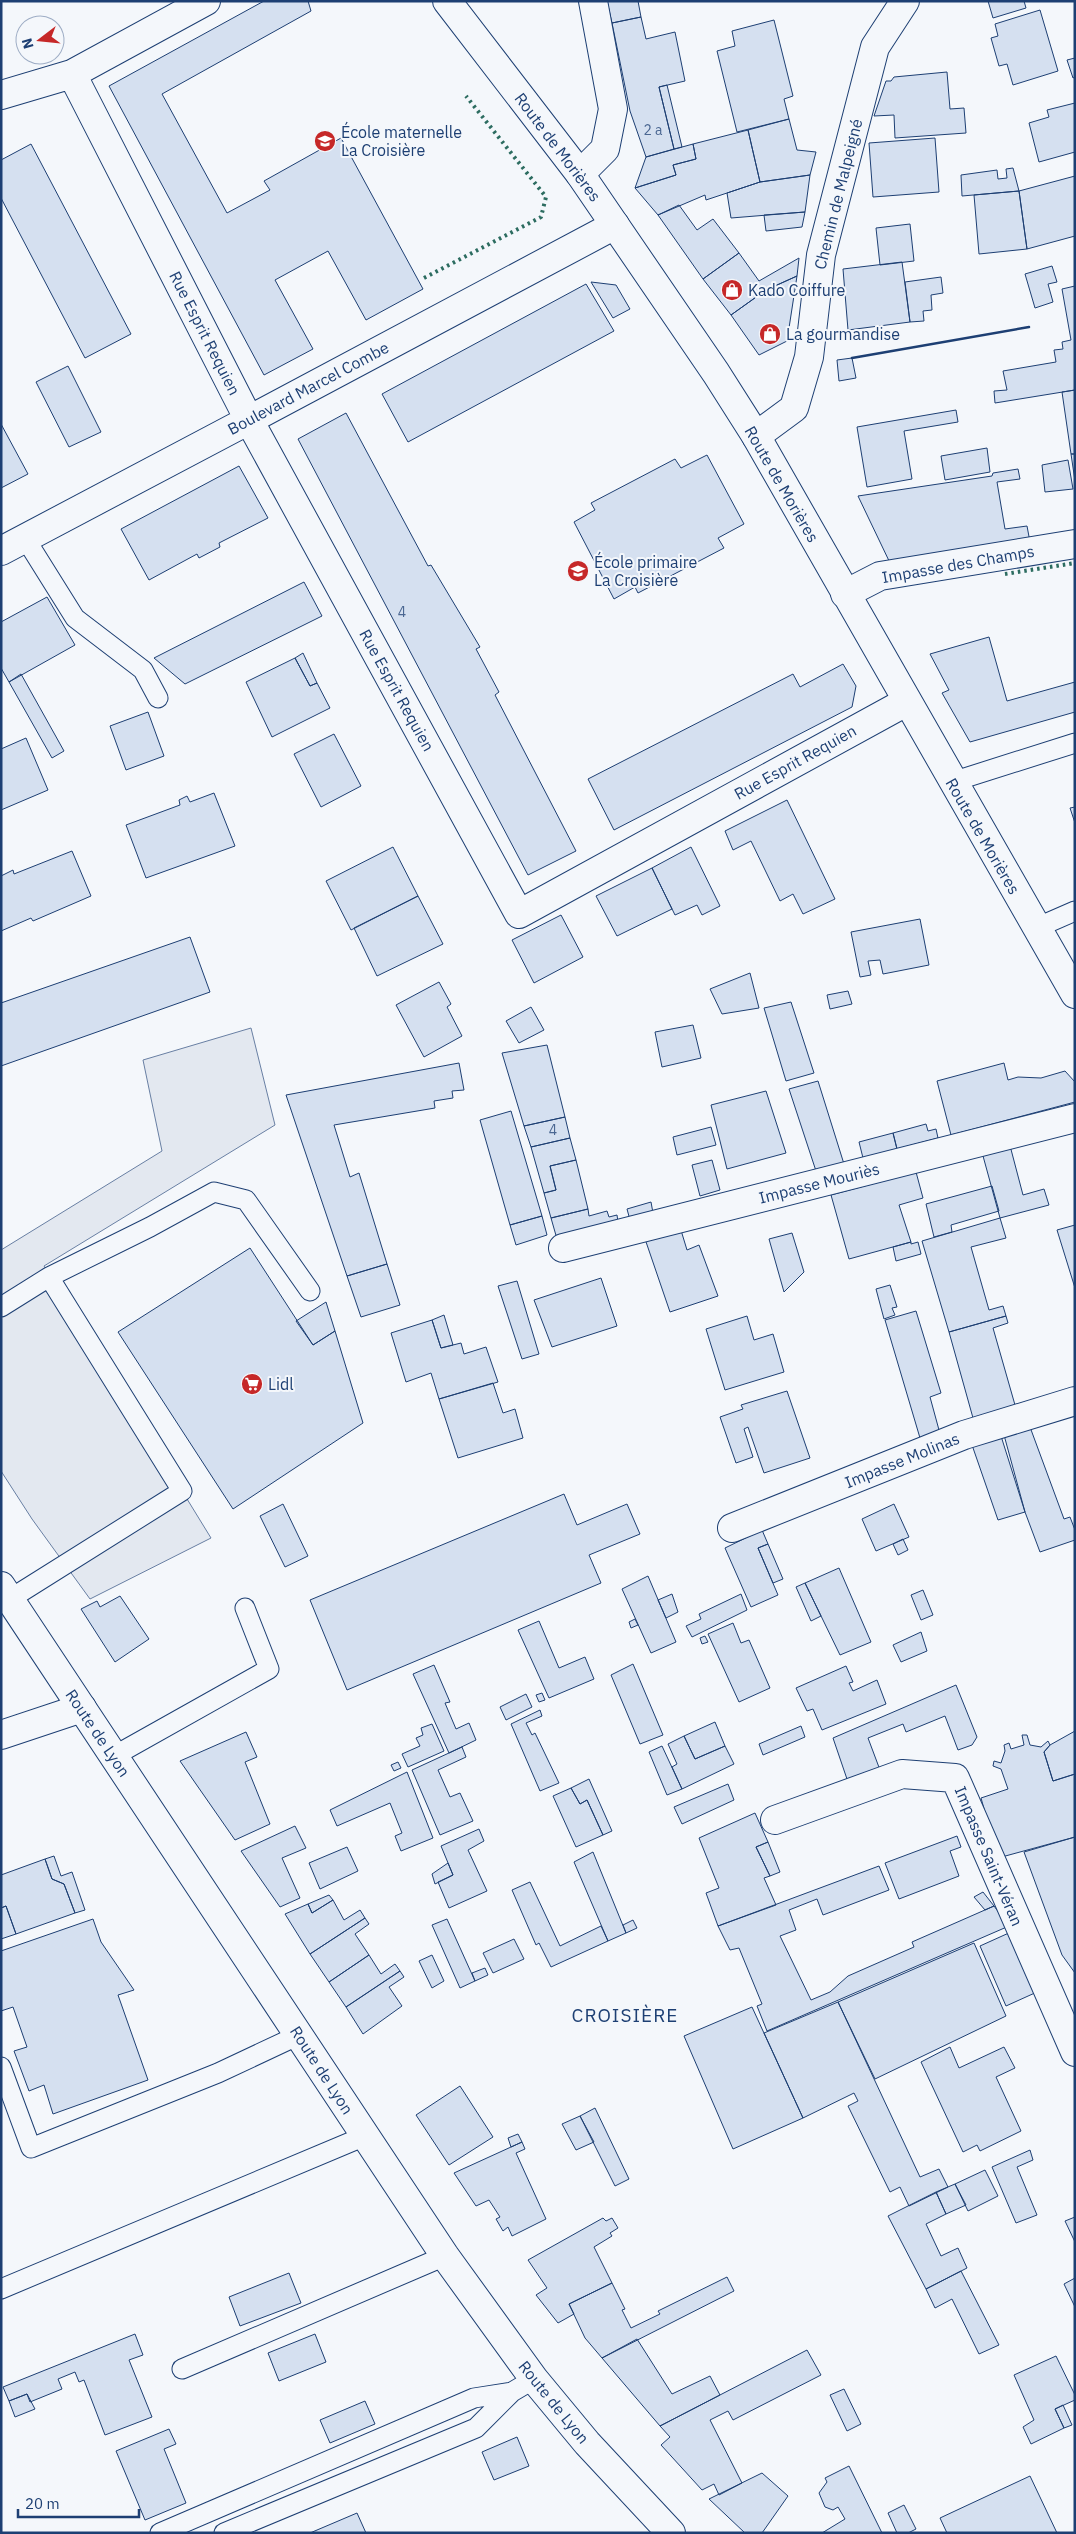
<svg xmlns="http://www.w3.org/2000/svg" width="1076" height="2534" viewBox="0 0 1076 2534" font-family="'IBM Plex Sans',sans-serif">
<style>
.parking{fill:#e3e8f0;stroke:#687fa3}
.building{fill:#d5e0f0;stroke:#1d3f73}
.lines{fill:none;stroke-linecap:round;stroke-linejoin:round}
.service-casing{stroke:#1d3f73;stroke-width:21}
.pedestrian-casing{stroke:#1d3f73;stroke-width:30}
.minor-casing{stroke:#1d3f73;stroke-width:30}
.secondary-casing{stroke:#1d3f73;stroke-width:30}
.primary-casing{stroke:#1d3f73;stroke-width:30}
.service{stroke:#f4f7fb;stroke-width:19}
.pedestrian{stroke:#f4f7fb;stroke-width:28}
.minor{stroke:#f4f7fb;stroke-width:28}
.secondary{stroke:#f4f7fb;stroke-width:28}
.primary{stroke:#f4f7fb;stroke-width:28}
.hedge{stroke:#2c6c60;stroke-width:4;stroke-dasharray:2.5 4;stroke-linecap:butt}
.wall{stroke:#1d3f73;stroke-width:2.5}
.labels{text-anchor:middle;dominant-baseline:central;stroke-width:4;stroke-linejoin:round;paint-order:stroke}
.number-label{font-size:14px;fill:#4b6792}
.poi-label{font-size:16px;fill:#1d3f73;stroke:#f4f7fb;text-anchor:start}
.street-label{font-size:16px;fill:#1d3f73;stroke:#f4f7fb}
.quarter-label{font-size:19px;letter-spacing:1px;fill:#1d3f73;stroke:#f4f7fb}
</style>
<rect width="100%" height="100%" fill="#f4f7fb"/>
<path class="parking" d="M251 1028 275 1125 44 1266 211 1538 90 1599 32 1519 1 1471V1250L162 1151 143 1060Z"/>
<path class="building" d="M264 1H308L311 11 162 94 227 213 270 190 264 181 341 138 423 289 366 320 328 251 275 280 313 349 264 375 109 86Z
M607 1H638L641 17 612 23Z
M988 1H1024L1026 8 993 18Z
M1040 10 1058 71 1013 85 1007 64 999 66 991 38 998 36 995 24Z
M641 17 646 39 675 32 685 81 659 87 674 149 646 157 630 111 612 23Z
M774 20 793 96 784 99 789 119 737 132 717 51 735 46 732 31Z
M1075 58V77L1073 78 1067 60Z
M947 72 950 109 964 108 966 133 895 138 894 115 874 116 886 81H891L894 77Z
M667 85 682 147 674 149 659 87Z
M1075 103V152L1039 162 1029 123 1049 117 1047 110Z
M789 119 797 150 816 152 810 175 760 182 748 130Z
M748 130 760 182 706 200 705 195 658 215 635 188 676 175 673 165 696 159 693 144Z
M935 138 939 192 873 197 869 143Z
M31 144 131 334 85 358 1 198V160Z
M693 144 696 159 673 165 676 175 635 188 646 157Z
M1013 168 1019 191 962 196 961 175 997 170 998 179 1007 178 1006 169Z
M810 175 805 212 731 218 727 193 760 182Z
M1075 176V236L1027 249 1019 191Z
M1019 191 1027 249 979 254 974 195Z
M679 205 697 230 713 219 739 253 703 279 658 215Z
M805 212 802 227 766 231 764 215Z
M910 224 914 261 880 265 876 228Z
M739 253 759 281 799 258 797 276 766 290 731 315 703 279Z
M902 262 910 322 848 330 843 269Z
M1052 266 1057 282 1048 284 1053 302 1035 308 1025 274Z
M797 276 787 341 759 355 731 315 766 290Z
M941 277 943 293 931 295 932 310 923 311 924 321 910 322 905 282Z
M591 282 616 285 630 309 613 318Z
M586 284 614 331 408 442 382 394Z
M1075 286V390L995 403 994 391 1007 390 1003 371 1056 362 1054 350 1063 349 1062 342 1071 340 1062 289Z
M852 358 856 378 839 381 837 360Z
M68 366 101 432 69 447 36 382Z
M1075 390V454H1071L1062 392Z
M956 410 958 422 904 431 912 479 867 487 857 427Z
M346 413 428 566 431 565 480 647 476 649 499 692 495 695 576 851 528 875 298 439Z
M1 424 28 474 1 488Z
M987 448 990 472 945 480 941 456Z
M1071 454H1075V481Z
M707 455 744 524 718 538 724 548 638 593 635 587 614 599 574 522 595 510 591 503 675 459 681 468Z
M1068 460 1073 489 1045 492 1042 465Z
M239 466 268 518 219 543 220 547 199 558 197 554 149 580 121 529Z
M1018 469 1020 479 997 482 1005 529 1027 526 1030 542 891 565 858 496 992 476 993 473Z
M304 582 322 616 185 684 154 658Z
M47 597 75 645 9 682 1 668V622Z
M989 637 1007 701 1075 682V712L970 742 942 693 949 690 930 654Z
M303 653 317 683 310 686 295 658Z
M295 658 310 686 317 683 330 708 272 737 246 682Z
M843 664 856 686 852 707 614 830 588 779 793 674 800 687Z
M21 674 64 751 52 758 9 682Z
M148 712 164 756 126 770 110 726Z
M334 734 361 786 321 807 294 754Z
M26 738 48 790 1 810V749Z
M214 793 235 846 146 878 126 825 180 805 179 800 187 796 190 802Z
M787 800 835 899 803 914 793 894 780 901 751 841 733 850 725 831Z
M1075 807V823L1070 808Z
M393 847 418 896 351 930 326 881Z
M691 847 720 906 702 915 697 905 675 915 652 868Z
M72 851 91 896 33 921 31 918 1 931V876L13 870 14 874Z
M652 868 672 909 617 936 596 896Z
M418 896 443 944 377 976 354 928Z
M561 915 583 957 534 983 512 940Z
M920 919 929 965 883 974 880 960 868 961 871 975 860 977 851 932Z
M190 937 210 992 1 1066V1003Z
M750 973 759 1008 722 1014 710 989Z
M439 982 451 1004 447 1007 462 1036 424 1057 396 1005Z
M848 991 852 1004 830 1009 827 995Z
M791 1002 814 1073 786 1081 764 1008Z
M531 1007 544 1030 519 1043 506 1021Z
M693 1025 701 1058 662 1067 655 1032Z
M547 1045 565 1117 524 1126 502 1053Z
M459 1063 464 1090 452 1091 453 1098 434 1101 435 1108 334 1125 350 1177 359 1173 387 1264 347 1276 286 1095Z
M1004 1063 1008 1080 1018 1077 1041 1078 1065 1071 1075 1082V1102L951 1135 937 1081Z
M818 1081 844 1164 816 1171 789 1089Z
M766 1091 786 1153 727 1169 711 1105Z
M511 1111 542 1216 510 1225 480 1120Z
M565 1117 570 1138 531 1147 524 1126Z
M926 1124 928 1131 936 1129 938 1138 897 1149 893 1133Z
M711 1127 716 1145 677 1155 673 1137Z
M893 1133 897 1149 863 1158 859 1142Z
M570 1138 576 1160 550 1166 556 1190 544 1193 531 1147Z
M1008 1138 1023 1195 1044 1189 1049 1205 1000 1218 980 1145Z
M576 1160 588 1209 551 1218 544 1193 556 1190 550 1166Z
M712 1160 720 1190 700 1196 692 1165Z
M916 1172 923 1198 899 1205 911 1242 849 1259 831 1195Z
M992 1186 999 1211 951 1225 952 1232 934 1237 926 1204Z
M651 1202 653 1213 630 1220 627 1209Z
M588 1209 589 1216 607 1211 609 1217 617 1215 618 1222 557 1239 551 1218Z
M542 1216 547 1235 516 1245 510 1225Z
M1000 1218 1006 1238 971 1247 989 1310 1003 1306 1006 1316 949 1332 922 1241Z
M1075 1225V1288L1057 1230Z
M680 1227 687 1250 699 1245 718 1296 670 1312 644 1236Z
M792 1233 804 1272 784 1292 769 1239Z
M911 1242V1244L918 1242 921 1254 896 1261 893 1247Z
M250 1248 313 1345 335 1331 363 1423 233 1509 118 1332Z
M387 1264 400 1305 361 1317 347 1276Z
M601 1278 617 1326 552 1347 534 1300Z
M517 1281 539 1354 522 1359 498 1286Z
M890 1285 897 1307 892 1308 895 1315 884 1319 876 1289Z
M326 1302 335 1331 313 1345 296 1321Z
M916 1311 941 1393 930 1397 939 1430 920 1438 885 1320Z
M444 1315 453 1345 441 1348 432 1320Z
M747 1316 754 1340 773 1334 784 1372 725 1390 706 1329Z
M1006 1316 1008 1323 993 1328 1015 1405 973 1418 949 1332Z
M432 1320 441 1348 461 1343 464 1354 486 1347 498 1382 439 1399 431 1373 406 1382 391 1333Z
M493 1383 503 1413 515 1409 523 1438 458 1458 439 1399Z
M787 1391 810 1458 764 1473 748 1427 744 1429 753 1457 736 1463 720 1417 743 1409 741 1405Z
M1030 1427 1064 1519 1070 1517 1075 1530V1540L1040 1552 1025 1512 1004 1435Z
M1001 1436 1025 1512 998 1520 972 1445Z
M564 1494 577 1525 627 1504 640 1534 589 1555 601 1583 347 1690 310 1600Z
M283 1504 308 1556 285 1567 260 1516Z
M894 1504 909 1537 876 1551 862 1519Z
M762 1530 768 1544 758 1548 778 1595 751 1607 725 1548Z
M903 1539 908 1550 898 1555 893 1544Z
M768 1544 783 1579 773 1583 758 1548Z
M839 1568 871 1642 840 1655 805 1583Z
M648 1576 676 1642 651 1653 622 1589Z
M805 1583 821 1616 811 1621 796 1587Z
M923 1590 933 1615 921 1620 911 1595Z
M672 1594 678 1612 666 1618 658 1600Z
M741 1594 747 1610 692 1637 686 1626 701 1619 699 1614Z
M120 1596 149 1639 115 1662 81 1609 97 1601 100 1607Z
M635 1619 638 1625 631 1628 629 1622Z
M539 1621 559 1668 585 1657 594 1679 549 1698 518 1630Z
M733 1623 741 1643 749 1640 770 1688 739 1702 708 1634Z
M921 1632 927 1651 901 1662 893 1645Z
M705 1636 708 1642 702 1644 700 1638Z
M633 1664 663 1735 640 1744 611 1675Z
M434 1665 450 1702 445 1703 456 1729 469 1723 476 1740 449 1753 413 1674Z
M846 1666 853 1682 849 1683 853 1691 877 1680 886 1704 822 1730 813 1709 807 1711 796 1688Z
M956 1685 977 1737 972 1745 958 1750 945 1716 906 1732 903 1724 868 1738 880 1770 848 1782 833 1738Z
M542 1693 545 1700 539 1702 536 1695Z
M526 1694 532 1707 506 1720 500 1707Z
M540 1710 542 1716 526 1723 532 1735 535 1733 559 1783 540 1791 511 1724Z
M715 1722 725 1746 695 1759 684 1736Z
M432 1724 444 1751 408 1767 402 1754 420 1746 416 1738 423 1735 421 1728Z
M801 1726 805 1737 763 1755 759 1744Z
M1075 1731V1774L1053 1781 1044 1752 1050 1745Z
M246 1732 257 1757 245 1762 270 1824 235 1840 180 1761Z
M1022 1735H1027L1030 1745 1041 1747 1048 1741 1050 1745 1044 1752 1053 1781 1075 1774V1837L998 1858 981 1798 1008 1789 1001 1769 993 1766 994 1761 1001 1763 1005 1751 1004 1745 1009 1743 1011 1749 1024 1745Z
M684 1736 695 1759 725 1746 734 1764 682 1789 672 1767 677 1764 668 1744Z
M662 1746 682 1789 667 1795 649 1752Z
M462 1747 466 1757 438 1770 450 1797 460 1793 473 1821 440 1835 412 1770Z
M398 1762 401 1768 394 1771 391 1765Z
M407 1772 433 1838 401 1851 395 1836 402 1833 390 1803 337 1826 330 1810Z
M589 1779 612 1831 603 1835 587 1800 580 1804 571 1788Z
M728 1784 734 1800 682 1824 674 1807Z
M571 1788 580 1804 587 1800 603 1835 576 1847 553 1796Z
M755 1813 768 1842 756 1847 770 1876 764 1878 776 1905 718 1926 706 1893 719 1888 699 1838Z
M295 1826 306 1848 282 1858 300 1898 280 1907 241 1851Z
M479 1829 484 1841 468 1850 487 1891 449 1908 438 1882 453 1875 441 1846Z
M957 1836 961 1847 950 1851 959 1876 899 1899 885 1863Z
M1075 1837V1973L1062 1955 1024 1852Z
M768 1842 780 1872 770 1876 756 1847Z
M347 1847 358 1871 320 1889 309 1863Z
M593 1852 626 1933 608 1941 574 1862Z
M54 1856 61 1876 72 1872 85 1910 75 1913 64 1884 52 1879 45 1859Z
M45 1859 52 1879 64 1884 75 1913 16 1934 6 1906 1 1908V1875Z
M448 1863 453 1875 435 1884 432 1874Z
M879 1866 889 1890 823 1915 817 1899 789 1910 796 1930 780 1936 811 2000 830 1992 848 1976 914 1947 912 1942 994 1906 1009 1926 767 2031 757 2006 762 2004 739 1948 730 1950 718 1926Z
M530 1882 560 1946 601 1926 608 1941 551 1967 539 1943 536 1945 512 1890Z
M983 1892 994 1906 985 1910 974 1897Z
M329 1895 333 1900 312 1913 308 1904Z
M333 1900 344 1920 360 1910 365 1918 310 1954 285 1914 308 1904 312 1913Z
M6 1906 16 1934 1 1939V1908Z
M365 1918 369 1924 355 1934 369 1955 329 1982 310 1954Z
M93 1919 101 1942 134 1990 118 1995 148 2080 53 2114 44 2085 29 2091 14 2051 27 2047 13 2007 1 2011V1951Z
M447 1919 475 1981 460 1988 432 1925Z
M633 1920 637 1928 626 1933 623 1925Z
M1011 1932 1037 1992 1006 2006 980 1946Z
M514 1939 524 1959 493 1973 483 1953Z
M974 1943 1006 2016 875 2079 838 2002Z
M369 1955 381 1974 395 1964 400 1971 346 2007 329 1982Z
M432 1955 444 1981 432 1988 419 1961Z
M485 1968 488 1975 475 1981 472 1973Z
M400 1971 404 1977 389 1987 402 2006 363 2034 346 2007Z
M838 2002 920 2177 939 2169 948 2187 909 2206 900 2187 890 2192 848 2106 858 2101 854 2093 803 2118 764 2033Z
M752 2007 803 2118 733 2149 684 2036Z
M950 2047 959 2068 1004 2047 1015 2068 996 2077 1021 2131 980 2151 977 2145 963 2152 921 2062Z
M460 2086 493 2137 449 2165 416 2115Z
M595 2108 629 2179 615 2186 580 2116Z
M580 2116 594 2142 576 2150 562 2124Z
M518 2134 522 2142 511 2147 508 2138Z
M522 2142 525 2149 516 2153 546 2219 512 2236 508 2227 503 2231 496 2219 500 2217 489 2200 476 2206 454 2173Z
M1030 2150 1033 2160 1017 2167 1037 2215 1016 2223 992 2167Z
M985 2170 998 2196 968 2211 955 2184Z
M955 2184 966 2205 946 2214 936 2192Z
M936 2192 946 2214 926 2224 941 2256 958 2248 967 2268 926 2289 888 2216Z
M1075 2217V2242L1065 2221Z
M603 2218 606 2221 612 2218 618 2228 610 2233 612 2236 594 2247 612 2283 569 2304 574 2314 558 2323 536 2295 547 2288 528 2260Z
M961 2271 999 2345 979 2354 952 2299 935 2308 926 2289Z
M289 2273 301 2303 240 2326 229 2297Z
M727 2277 734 2291 602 2358 585 2338 569 2304 612 2283 625 2309 622 2310 631 2328 660 2314 658 2311Z
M1075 2278V2307L1064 2284Z
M135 2334 143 2355 129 2360 152 2417 105 2435 84 2380 79 2382 75 2372 58 2379 62 2389 30 2402 27 2394 9 2401 3 2387Z
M315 2334 326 2362 279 2381 268 2353Z
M637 2339 672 2394 710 2376 720 2395 660 2426 602 2358Z
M807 2350 821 2375 733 2420 728 2411 710 2420 742 2483 719 2495 714 2484 702 2490 661 2445 670 2437 660 2426Z
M1056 2356 1075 2395V2400L1055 2409 1064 2428 1031 2444 1023 2427 1034 2420 1014 2375Z
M844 2389 861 2424 847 2431 830 2395Z
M27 2394 35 2409 15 2417 9 2401Z
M365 2401 375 2424 330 2443 320 2420Z
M1063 2405 1072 2425 1064 2428 1055 2409Z
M169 2429 176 2444 164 2449 186 2503 145 2520 116 2451Z
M517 2437 529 2466 494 2480 482 2452Z
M849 2466 882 2533H822L845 2519 838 2507 833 2510 825 2507 819 2493 827 2482 825 2478Z
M762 2473 788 2496 762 2533H745L709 2499Z
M1030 2476 1057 2533H947L940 2518Z
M904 2505 916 2529 908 2533H897L888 2513Z
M357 2513 366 2533H310Z"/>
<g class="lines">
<g class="service-casing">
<path id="service" d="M25 538 75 618 143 670 158 698
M952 782 1075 743
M1036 928 1075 911
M49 1277 150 1227 214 1192 246 1200 310 1291
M1 1307 49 1277 182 1491 10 1599
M114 1756 269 1669 245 1608
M1 2067 31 2148 218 2073 299 2035
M1 2289 365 2136
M182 2369 445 2256
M160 2533 474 2398 512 2392 534 2379
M224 2533 476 2428 512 2392"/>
</g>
<g class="pedestrian-casing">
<path id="pedestrian" d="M249 420 615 225"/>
</g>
<g class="minor-casing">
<path id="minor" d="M72 74 249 420 519 914 906 702
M1 95 72 74 206 1
M580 174 605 149 613 109 593 1
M756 436 794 408 809 357 821 255 875 47 905 1
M1 551 249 420
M845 594 880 576 1075 544
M563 1248 1075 1118
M732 1528 964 1435 1075 1401
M1 1735 82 1708
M775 1820 902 1774 955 1778 1075 2052"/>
</g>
<g class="secondary-casing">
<path id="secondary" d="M447 1 580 174 716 373 756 436 1075 994"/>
</g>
<g class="primary-casing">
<path id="primary" d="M1 1586 445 2256 534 2379 587 2443 671 2533"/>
</g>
<use href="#service" class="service"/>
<use href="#pedestrian" class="pedestrian"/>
<use href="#minor" class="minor"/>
<use href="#secondary" class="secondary"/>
<use href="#primary" class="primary"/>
<path class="hedge" d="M424 278 541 217 546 197 466 96
M1005 574 1075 563"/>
<path class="wall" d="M852 358 1029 327"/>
</g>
<defs>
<g id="school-disc" transform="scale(1.125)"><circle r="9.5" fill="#c62828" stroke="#f4f7fb"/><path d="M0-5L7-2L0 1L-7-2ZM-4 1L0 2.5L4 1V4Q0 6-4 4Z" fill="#fff"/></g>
<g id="shop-disc" transform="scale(1.125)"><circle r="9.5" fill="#c62828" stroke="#f4f7fb"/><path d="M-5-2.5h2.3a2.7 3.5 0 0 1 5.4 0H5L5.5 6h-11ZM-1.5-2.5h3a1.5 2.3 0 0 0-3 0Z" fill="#fff"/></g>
<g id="supermarket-disc" transform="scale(1.125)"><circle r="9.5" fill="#c62828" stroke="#f4f7fb"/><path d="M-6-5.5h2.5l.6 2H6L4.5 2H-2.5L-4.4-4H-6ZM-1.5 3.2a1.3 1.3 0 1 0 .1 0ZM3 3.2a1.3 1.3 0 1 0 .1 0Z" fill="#fff"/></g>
</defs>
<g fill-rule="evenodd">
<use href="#school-disc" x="325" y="141"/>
<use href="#shop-disc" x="732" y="290"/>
<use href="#shop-disc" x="770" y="334"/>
<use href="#school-disc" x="578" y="571"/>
<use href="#supermarket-disc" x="252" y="1384"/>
</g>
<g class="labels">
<g class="number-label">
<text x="653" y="130">2 a</text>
<text x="402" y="612">4</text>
<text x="553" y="1130">4</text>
</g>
<g class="poi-label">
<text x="341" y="132">École maternelle<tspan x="341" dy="18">La Croisière</tspan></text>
<text x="748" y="290">Kado Coiffure</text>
<text x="786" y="334">La gourmandise</text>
<text x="594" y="562">École primaire<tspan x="594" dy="18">La Croisière</tspan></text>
<text x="268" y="1384">Lidl</text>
</g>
<g class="street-label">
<text transform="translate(558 147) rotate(53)">Route de Morières</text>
<text transform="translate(838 194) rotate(-76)">Chemin de Malpeigné</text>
<text transform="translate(205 333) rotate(63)">Rue Esprit Requien</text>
<text transform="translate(308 388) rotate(-28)">Boulevard Marcel Combe</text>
<text transform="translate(782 484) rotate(60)">Route de Morières</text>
<text transform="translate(958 564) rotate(-10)">Impasse des Champs</text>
<text transform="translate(397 690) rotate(61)">Rue Esprit Requien</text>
<text transform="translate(795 762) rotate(-29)">Rue Esprit Requien</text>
<text transform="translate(983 836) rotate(60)">Route de Morières</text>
<text transform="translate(819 1183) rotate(-14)">Impasse Mouriès</text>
<text transform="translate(902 1460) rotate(-22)">Impasse Molinas</text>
<text transform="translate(98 1733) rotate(56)">Route de Lyon</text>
<text transform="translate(989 1856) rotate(67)">Impasse Saint-Véran</text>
<text transform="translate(322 2070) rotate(57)">Route de Lyon</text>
<text transform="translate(554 2402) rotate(51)">Route de Lyon</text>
</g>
<g class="quarter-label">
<text x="625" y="2015">CROISIÈRE</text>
</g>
</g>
<rect width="1076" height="2534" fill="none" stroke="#1d3f73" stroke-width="5"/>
<g transform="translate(40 40) rotate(254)"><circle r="24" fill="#f4f7fb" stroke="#9eadc5"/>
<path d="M0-4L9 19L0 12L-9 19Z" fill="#c62828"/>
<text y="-8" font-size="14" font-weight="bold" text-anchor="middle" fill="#1d3f73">N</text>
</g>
<path d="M18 2509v8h121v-8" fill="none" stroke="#1d3f73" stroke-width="2.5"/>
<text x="25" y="2509" font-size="15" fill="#1d3f73" stroke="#f4f7fb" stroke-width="4" paint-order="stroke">20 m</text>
</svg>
